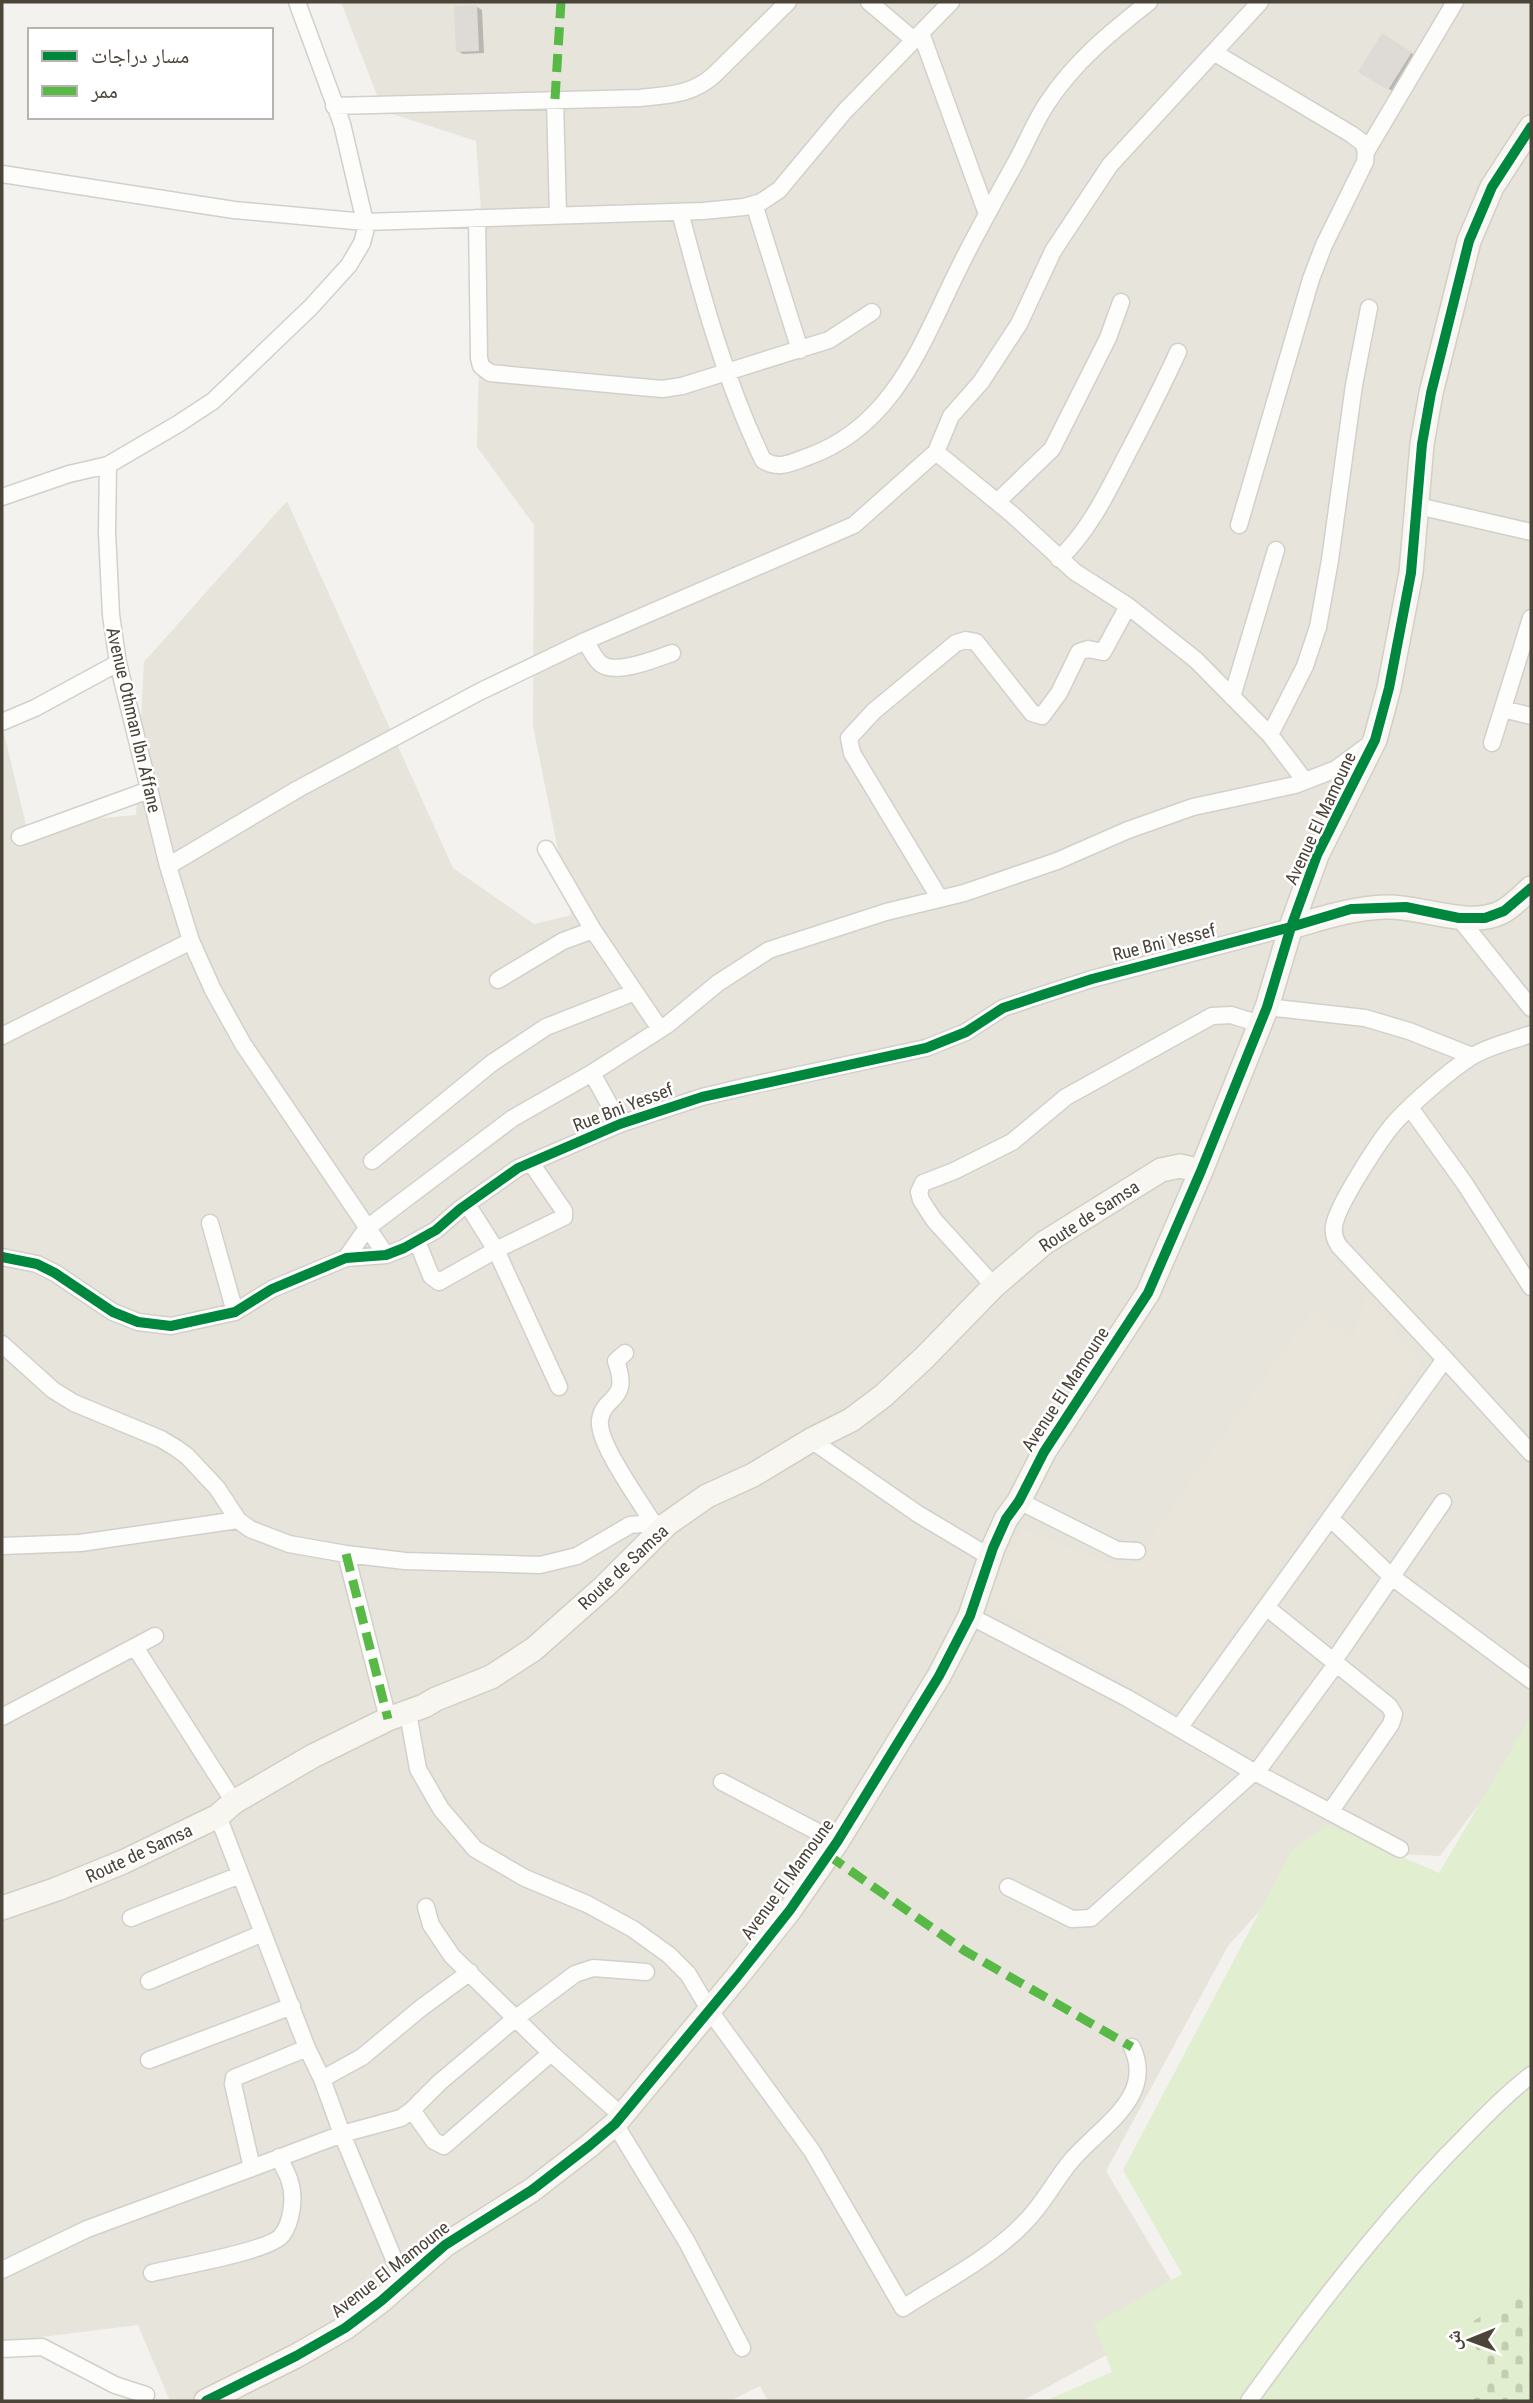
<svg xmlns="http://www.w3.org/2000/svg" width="1533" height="2403" viewBox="0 0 1533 2403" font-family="'Roboto Condensed','Noto Naskh Arabic',sans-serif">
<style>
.residential{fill:#e7e4dc}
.education{fill:#eae5da}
.grass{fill:#e1eecf}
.cemetery{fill:url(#cemetery-stones)}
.shadow{fill:#0003}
.building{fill:#dedbd6}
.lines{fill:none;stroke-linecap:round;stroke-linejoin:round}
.street-casing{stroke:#d2d0cb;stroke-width:19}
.secondary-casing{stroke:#d3cfc5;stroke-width:26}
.street{stroke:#fdfdfc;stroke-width:16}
.secondary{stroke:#f7f6f1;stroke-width:23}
.quiet{stroke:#58b947;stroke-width:9;stroke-dasharray:18 9;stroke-linecap:butt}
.cycleway-casing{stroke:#fff;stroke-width:15}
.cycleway{stroke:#00873e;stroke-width:10}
.labels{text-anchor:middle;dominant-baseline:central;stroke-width:5;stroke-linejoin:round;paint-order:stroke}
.street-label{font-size:18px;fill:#4b4439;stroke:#fff}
</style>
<defs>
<pattern id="cemetery-stones" width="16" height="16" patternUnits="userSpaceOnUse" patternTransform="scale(1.75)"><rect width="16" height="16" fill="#e1eecf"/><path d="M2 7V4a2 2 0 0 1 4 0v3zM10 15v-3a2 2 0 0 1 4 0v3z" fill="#c3cdb2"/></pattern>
</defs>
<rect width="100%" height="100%" fill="#f4f2ee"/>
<path class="residential" d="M341 2H1531V1736L1440 1856 1315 1850 1228 1946 1106 2171 1189 2310 1022 2401H768L760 2386 730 2401H170L138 2325 2 2342V725L26 825 136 815 144 662 287 501 453 868 534 924 571 915 533 726 534 525 477 447 482 225 476 141 383 111Z"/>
<path class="education" d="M1367 1295 1420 1363 1177 1713 986 1600 1023 1529 1127 1571 1312 1311 1352 1340Z"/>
<path class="grass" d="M1531 1716V2285L1467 2325 1489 2381 1461 2401H1045L1112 2372 1094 2324 1182 2274 1123 2170 1291 1852 1327 1824 1439 1873Z"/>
<path class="cemetery" d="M1531 2285V2401H1461L1489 2381 1467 2325Z"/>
<path class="shadow" d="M477 7 482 10 484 53 463 54 457 51Z
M1383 35 1416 56 1394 92 1361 71Z"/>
<path class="building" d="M477 5 479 51 456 52 454 6Z
M1382 33 1412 52 1388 90 1358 72Z"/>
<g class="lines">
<g class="street-casing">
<path id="street" d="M869 2 914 40
M921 33 987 214
M1215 53 1351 134 1363 143 1366 152
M555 99 558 216
M334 106 640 98C668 95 692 95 714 75L788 2
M2 174 234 210 365 222 703 211 744 207 761 202 779 190 844 112 951 2
M754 204 800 350
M680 212C702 296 725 381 763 460 778 470 791 463 807 457 893 427 921 345 958 270 976 233 996 198 1016 162 1027 142 1035 121 1048 102 1075 61 1111 32 1149 2
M477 218 479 358 481 366 490 373 662 389 682 386 829 340 872 312
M936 452 1013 515 1075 572 1128 606 1196 660 1270 735 1305 781
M108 465 107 532 111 615 118 663 168 866 191 941 213 990 243 1044 386 1255
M2 497 69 474 108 465 178 424 213 401 311 307 349 265 362 243 365 232V222L342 124 297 2
M997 502 1052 449 1108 338 1121 302
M1418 506 1531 532
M1239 525 1311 279 1324 245 1365 162 1366 152 1455 2
M1059 559C1088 532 1106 495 1124 460 1143 424 1161 389 1178 352
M585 641C590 648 594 658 601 664 616 675 656 659 672 653
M1232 697 1276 550
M1503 709 1531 716
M2 722 35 708 118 663
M1270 735 1305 666 1318 627 1330 560 1354 385 1369 308
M1492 743 1531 618
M20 837 149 790
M546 849 593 930 660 1029
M168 866 298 789 479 692 585 641 854 525 936 452 951 416 981 382 1019 324 1053 251 1110 165 1260 2
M940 899 852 753 849 738 874 711 956 643 966 640 976 642 1032 713 1042 716 1059 693 1079 652 1088 649 1103 652 1128 606
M1459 918 1531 1008
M498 980 563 941 593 930
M1267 1007 1365 1018 1409 1031 1472 1056
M2 1036 191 941
M592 1073 620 1124
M1411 1109 1465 1184 1531 1287
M372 1161 492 1063 546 1027 635 992
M467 1204 496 1250 559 1387
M210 1223 235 1312
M417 1241 431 1276 439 1282 496 1250 564 1217V1211L531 1163
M2 1257 37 1264 55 1273 113 1312 138 1322 171 1326 235 1312 272 1289 346 1258 386 1255 404 1248 436 1230 460 1209 518 1168 620 1124 702 1097 748 1086 926 1048 966 1032 1003 1008 1042 995 1092 979 1291 927
M346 1258 367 1228 513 1118 592 1073 667 1025 718 983 769 950 886 912 964 893 1057 861 1128 830 1193 807 1295 785 1336 769 1370 744
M994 1286 934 1220 921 1200 919 1192 923 1183 954 1171 1012 1142 1066 1097 1212 1016 1231 1015 1260 1024
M2 1344 53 1390 74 1403 161 1439 176 1448 187 1456 217 1488 238 1520 250 1529 289 1544 346 1554 405 1561 540 1565 577 1556 630 1525 653 1523 667 1524
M625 1353 616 1361C631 1403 604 1394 600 1420 597 1443 640 1501 653 1523
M1445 1359 1531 1453
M811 1440 918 1514 990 1557
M1019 1501 1117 1550 1137 1551
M1330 1518 1392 1577 1531 1680
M2 1546 80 1543 238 1520
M346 1554 388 1719
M1266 1607 1389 1706 1394 1714 1391 1724 1330 1812
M970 1616 1127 1698 1247 1768 1400 1849
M135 1647 234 1802
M1333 1662 1443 1502
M408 1713 418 1769 441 1809 475 1849 525 1878 587 1904 633 1929 669 1955 688 1974 710 2011 812 2151 903 2308C943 2282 994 2256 1026 2221 1044 2203 1055 2180 1071 2161 1099 2127 1156 2098 1132 2047
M2 1717 155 1636
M1179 1728 1445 1359 1339 1246C1335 1240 1333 1233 1334 1226 1337 1205 1382 1136 1397 1120 1415 1101 1449 1071 1471 1057 1488 1046 1512 1041 1531 1034
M1256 1773 1336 1664
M722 1782 837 1842
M218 1816 307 2048 322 2079 342 2134 403 2281
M1008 1887 1072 1919 1091 1918 1254 1772
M426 1907 431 1925 452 1956 551 2053 621 2115
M131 1918 240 1875
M149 1981 263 1933
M307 2048 234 2078 233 2084 252 2168 342 2134 401 2118 412 2110 440 2082 516 2018 575 1974 593 1968 646 1972
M149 2060 292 2006
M322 2079 362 2057 421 2008 470 1972
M412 2110 434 2141 444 2146 551 2053
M615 2124 687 2242 742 2348
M2 2270 87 2229 252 2168
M152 2273C175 2267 271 2251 282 2235 292 2222 295 2197 290 2182 288 2174 282 2165 279 2157
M2 2349 42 2347 115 2385 146 2395
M1249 2401C1310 2316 1374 2232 1446 2156 1474 2128 1500 2099 1531 2075"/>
</g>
<g class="secondary-casing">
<path id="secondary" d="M1291 927C1323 918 1352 908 1386 907 1423 906 1468 929 1502 912 1513 906 1522 896 1531 888
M2 1908 57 1889 123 1862 218 1816 234 1802 313 1756 388 1719 424 1706 436 1699 491 1677 534 1649 605 1586 667 1524 707 1496 753 1475 811 1440 851 1420 883 1396 924 1358 994 1286 1044 1243 1161 1170 1180 1166 1201 1171
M206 2401 296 2356 345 2328 381 2301 445 2245 532 2190 589 2146 615 2124 737 1977 790 1910 837 1842 939 1676 970 1616 993 1548 1006 1519 1019 1501 1044 1452 1148 1293 1201 1171 1267 1007 1291 927 1317 855 1375 740 1389 688 1411 573 1422 444 1431 393 1469 241 1492 187 1531 127"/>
</g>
<use href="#street" class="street"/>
<use href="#secondary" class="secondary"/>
<path class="quiet" d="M555 99 561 2
M346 1554 388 1719
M828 1855 965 1951 1132 2047"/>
<g class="cycleway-casing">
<path id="cycleway" d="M2 1257 37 1264 55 1273 113 1312 138 1322 171 1326 235 1312 272 1289 346 1258 386 1255 404 1248 436 1230 460 1209 518 1168 620 1124 702 1097 926 1048 966 1032 1003 1008 1042 995 1092 979 1291 927 1351 909 1406 907 1459 918H1485L1504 911 1531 888
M206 2401 296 2356 345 2328 381 2301 445 2245 532 2190 589 2146 615 2124 737 1977 790 1910 837 1842 939 1676 970 1616 993 1548 1006 1519 1019 1501 1044 1452 1148 1293 1201 1171 1267 1007 1291 927 1317 855 1375 740 1389 688 1411 573 1422 444 1431 393 1469 241 1492 187 1531 127"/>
</g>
<use href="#cycleway" class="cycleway"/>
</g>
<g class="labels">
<g class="street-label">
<text transform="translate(134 720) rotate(77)">Avenue Othman Ibn Affane</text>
<text transform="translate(1320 818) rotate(-65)">Avenue El Mamoune</text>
<text transform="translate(1164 942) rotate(-14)">Rue Bni Yessef</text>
<text transform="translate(623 1107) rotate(-21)">Rue Bni Yessef</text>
<text transform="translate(1089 1216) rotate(-33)">Route de Samsa</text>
<text transform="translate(1065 1389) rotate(-57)">Avenue El Mamoune</text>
<text transform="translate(623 1567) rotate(-43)">Route de Samsa</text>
<text transform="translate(139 1853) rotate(-25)">Route de Samsa</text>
<text transform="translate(787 1879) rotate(-54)">Avenue El Mamoune</text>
<text transform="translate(390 2269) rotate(-38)">Avenue El Mamoune</text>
</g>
</g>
<rect width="1533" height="2403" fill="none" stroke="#4b4439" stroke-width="7"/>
<rect x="28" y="28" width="245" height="91" fill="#ffffff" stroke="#b7b4b0" stroke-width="2"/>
<rect x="42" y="51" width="35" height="10" fill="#00873e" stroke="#b7b4b0" stroke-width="2"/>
<text x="91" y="63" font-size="21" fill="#4b4439">مسار دراجات</text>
<rect x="42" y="86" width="35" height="10" fill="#58b947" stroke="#b7b4b0" stroke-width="2"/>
<text x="91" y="98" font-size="21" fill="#4b4439">ممر</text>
<g transform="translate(1470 2340) rotate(269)" stroke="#ffffff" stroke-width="5" paint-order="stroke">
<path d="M0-5L12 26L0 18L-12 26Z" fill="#4b4439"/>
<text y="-10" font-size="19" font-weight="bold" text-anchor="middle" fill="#4b4439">ش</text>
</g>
</svg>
